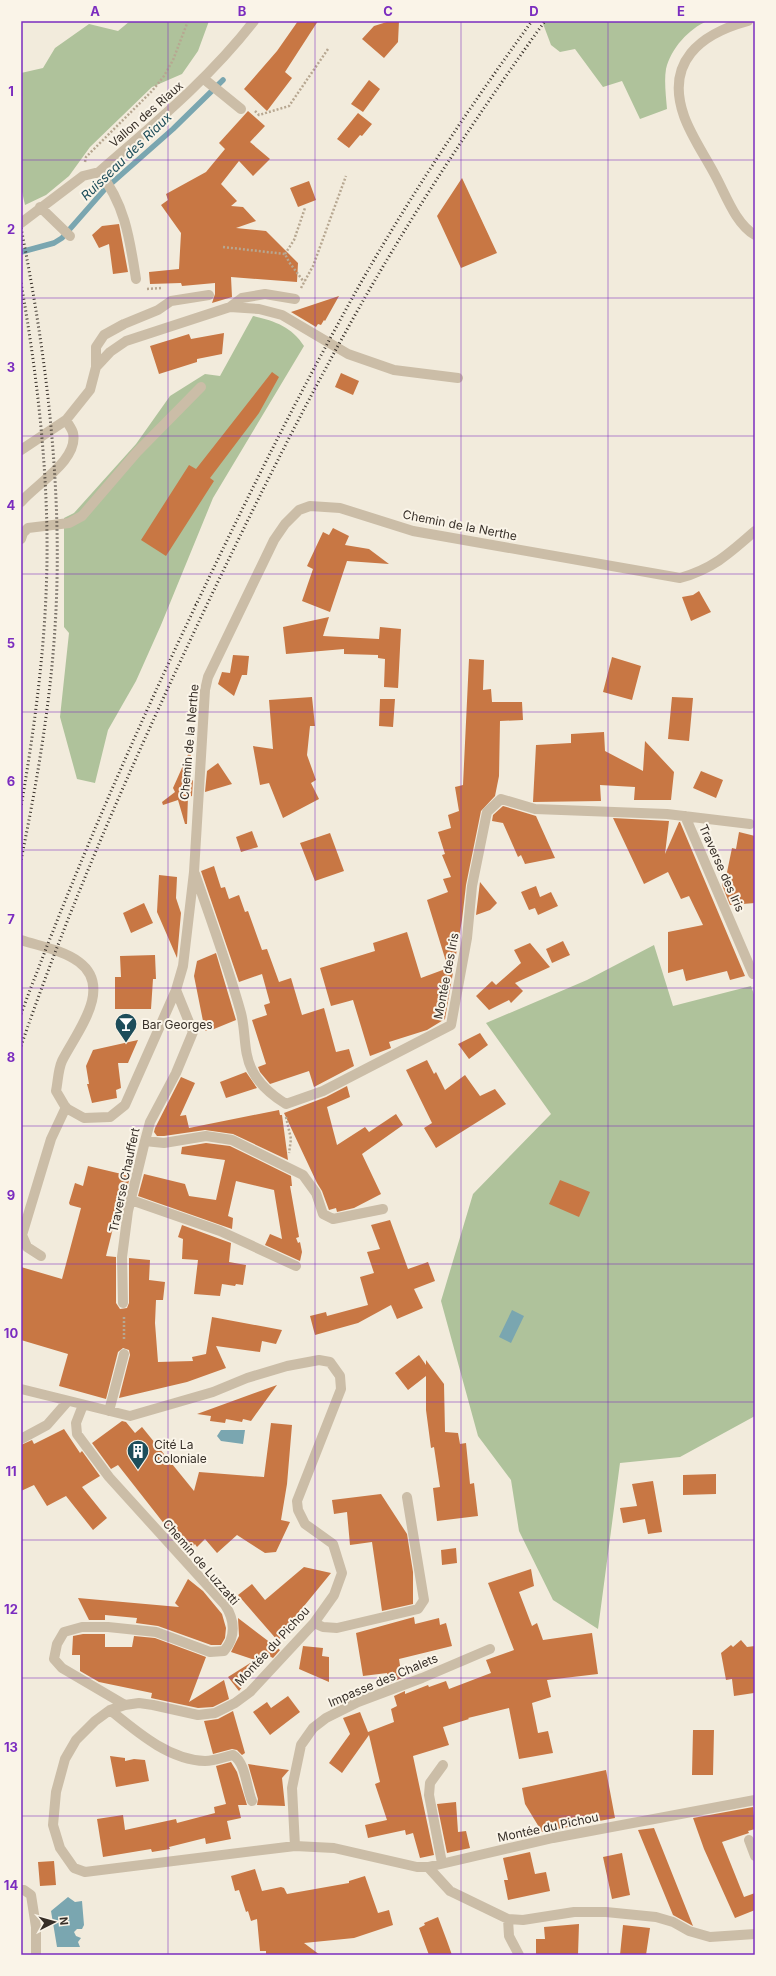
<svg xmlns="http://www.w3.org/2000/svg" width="776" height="1976" viewBox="0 0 776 1976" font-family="Inter,sans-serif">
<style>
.green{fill:#afc29b}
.water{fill:#7aa6b0}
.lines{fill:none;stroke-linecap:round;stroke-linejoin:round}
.stream{stroke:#7aa6b0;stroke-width:5.5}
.building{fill:#c87744}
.path{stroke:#b7a791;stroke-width:2.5;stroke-dasharray:2 2;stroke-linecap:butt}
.minor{stroke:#cbbda7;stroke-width:10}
.rail{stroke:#372f28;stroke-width:3;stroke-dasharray:1 3;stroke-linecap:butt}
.grid{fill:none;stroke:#7b2cbf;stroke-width:1;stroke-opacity:0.55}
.labels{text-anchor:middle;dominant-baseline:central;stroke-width:4;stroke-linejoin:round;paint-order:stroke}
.street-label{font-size:12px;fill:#372f28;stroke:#faf4e8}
.poi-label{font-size:12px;fill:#372f28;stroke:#faf4e8;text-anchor:start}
.water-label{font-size:13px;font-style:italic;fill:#1d4d5a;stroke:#faf4e8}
.neatline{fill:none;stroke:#7b2cbf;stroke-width:1.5}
.grid-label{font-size:13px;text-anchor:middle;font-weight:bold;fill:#7b2cbf}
</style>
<rect width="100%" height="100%" fill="#f2ebdc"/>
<path class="green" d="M130 21H209L198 51 182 74 152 87 90 147 69 176 46 195 25 205 21 187V73L43 68 55 48 89 24 118 31Z
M542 21H707C689 29 671 48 666 69 664 81 666 96 667 109L640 119 622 81 603 87 575 49 560 52 551 45Z
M253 316C275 321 292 327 304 346L213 498 161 625 136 681 108 730 95 783 77 779 60 717 69 633 64 627V518L74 513 136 444 170 396 205 374 220 376Z
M654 945 673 1006 751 986 755 997V1416L680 1457 620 1463 598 1629 553 1600 519 1531 511 1480 478 1436 441 1301 473 1194 551 1114 486 1023 587 980Z"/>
<path class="water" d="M512 1310 524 1316 511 1343 499 1337Z
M221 1430H245L243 1444 221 1441 217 1436Z
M68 1897 75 1902 82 1901 84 1925 82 1929H77L74 1932 76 1936 81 1938 78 1942 80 1947H57L51 1911Z"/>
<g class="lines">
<path class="stream" d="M21 252 54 243 62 238 105 189 173 129 223 80"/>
</g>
<path class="building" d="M298 21H318L285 72 292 78 267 111 244 89 277 51Z
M390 21H399L398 42 384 58 362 39 374 26Z
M369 80 380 89 363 112 351 104Z
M248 111 265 126 250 142 270 159 253 176 239 161 221 184 237 201 231 206 243 207 256 221 236 228 266 231 298 263 297 282 231 277 232 297 212 303 215 294V283L182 286 181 283 150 284 149 272 179 269 181 233 161 205 168 200 166 194 206 172 225 149 219 143Z
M358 113 372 124 362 136 360 135 349 148 337 139Z
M462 178 497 253 461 268 437 216Z
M309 181 316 200 298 207 290 188Z
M119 224 128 272 113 274 109 244 99 248 92 235 102 226Z
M339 296 325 321 324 320 321 325 318 324 316 327 291 312Z
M224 333 222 354 197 359V362L159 374 150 346 189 334 191 339Z
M272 372 279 377 259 413 210 478 214 481 166 556 141 540 189 465 196 469Z
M341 373 359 381 353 395 335 387Z
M333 528 349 536 345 545 369 549 389 564 347 561 330 612 302 601 313 569 307 566 323 532 329 535Z
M699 591 711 612 691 621 682 597 693 595Z
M329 617 323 636 379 639 380 627 401 629 398 688 384 687 385 659 378 658V655L344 654V649L286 654 283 627Z
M233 655 249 656 247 675H242L234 696 218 684 222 672 230 673Z
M612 657 641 666 632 700 603 692Z
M469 659 484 660 483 690 491 689 492 702H522L523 720 500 721 499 776 495 796 481 811 466 885 462 920 445 1019 427 1030 389 1042 391 1048 370 1056 353 1000 331 1006 320 968 375 951 373 943 407 932 421 978 448 968 427 900 448 892 443 879 451 877 442 855 445 854 438 832 451 828 448 815 459 811 455 787 463 785Z
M312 697 315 726H310L307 755 316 780 311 783 319 799 283 818 269 783 260 785 253 746 273 749 269 700Z
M672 697 693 698 689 741 668 739Z
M380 699H395L393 727 379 726Z
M604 732 605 751 643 771 645 741 674 772 671 800H634L635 787 600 785 601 801 533 802 536 745 571 743V734Z
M190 750H191L190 782 193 780 192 796 188 797 187 824H185L178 800 163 805 162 802 175 792 173 788Z
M218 763 232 784 205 792 207 771Z
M701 771 723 780 716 798 693 788Z
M503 806 536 816 555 858 525 864 521 855 518 857 503 823 492 821 493 815Z
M613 818 669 821 665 854 679 822H680L745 976 730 980 727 971 686 981 683 969 668 973V932L703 925 689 896 681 899 668 872 644 884Z
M252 831 258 847 241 852 236 837Z
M739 832 755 836V903L730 905 722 885 723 876 726 877 732 848 736 849Z
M330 833 344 871 315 881 300 843Z
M214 866 221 888 225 887 229 899 239 895 245 912 248 911 262 950 267 949 279 982 291 978 302 1015 324 1008 336 1052 349 1049 354 1066 314 1087 309 1071 270 1084 260 1072 258 1067 266 1064 252 1020 267 1015 264 1005 270 1003 262 974 239 982 201 871Z
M159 875 177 877 176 898 181 913 177 958 157 912Z
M480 882 497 903 490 910 476 915Z
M536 886 540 897 551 892 558 906 538 915 535 908 529 910 521 892Z
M144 903 153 923 131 933 123 913Z
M563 941 570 955 552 963 546 949Z
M530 943 550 967 515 983 523 991 511 1003 509 1000 489 1010 476 996 492 981 496 985 521 963 514 950Z
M216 953 236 1020 214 1029 205 1031 194 976 197 961Z
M155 955 156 979H153L151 1009H115V977H121L120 956Z
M480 1033 488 1045 469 1059 458 1044Z
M138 1040 128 1063H118L121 1088 116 1090 117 1098 92 1103 87 1084H89L86 1066 93 1050Z
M427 1060 434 1074 436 1072 445 1090 465 1075 480 1096 495 1089 506 1104 436 1148 424 1128 432 1123 406 1070Z
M246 1072 257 1088 226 1098 220 1082Z
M181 1077 195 1083 180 1116 186 1115 189 1128 279 1110 280 1115H282L288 1160 233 1134 205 1130 164 1136H157L154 1132 155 1128Z
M347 1086 350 1097 327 1107 337 1145 365 1127 369 1132 396 1114 403 1125 362 1154 381 1194 354 1208 337 1212 336 1208 329 1210 322 1191 317 1183 284 1113 326 1097Z
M206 1143 230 1146 291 1176 292 1186H290L299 1237 296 1238 298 1243 300 1242 302 1252 300 1261 265 1245 270 1234 282 1239 274 1190 236 1181 228 1216 233 1218 232 1229 138 1196 144 1174 185 1184 189 1196 216 1200 225 1160 181 1154 182 1147Z
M88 1166 130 1176 126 1193 122 1192 106 1256 116 1257V1303L120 1309 127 1308 129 1303V1258L150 1260 149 1280 165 1282 163 1300H156L155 1323 158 1362 193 1361 192 1357 206 1354 212 1317 282 1330 276 1344 262 1341 260 1352 216 1346 226 1368 187 1382 119 1398 130 1355 129 1350 123 1348 118 1352 106 1399 59 1386 68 1354 21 1340V1267L62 1279 81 1208 70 1205 69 1203 75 1183 83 1186Z
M560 1180 590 1192 579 1217 549 1204Z
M390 1220 408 1269 428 1262 435 1281 414 1289 423 1308 397 1319 391 1305 358 1323 315 1335 310 1316 326 1312 327 1316 368 1305 360 1277 374 1273 367 1252 380 1249 371 1225Z
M182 1225 231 1243 229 1262 246 1265 243 1285 236 1284 235 1286 222 1284 220 1296 194 1294 198 1260 182 1259 183 1239 178 1237Z
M419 1355 426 1365V1360L444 1384 445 1432 458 1433 460 1444 466 1443 470 1484 474 1483 478 1516 437 1521 433 1488 440 1487 434 1447 431 1448 426 1410V1376L408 1390 395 1373Z
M277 1385 251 1421 243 1419 242 1422 226 1419 225 1423 210 1421 211 1416 197 1414Z
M122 1421 126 1422 135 1433 142 1427 194 1491 199 1472 264 1477 271 1423 292 1425 287 1484 281 1520 290 1522 276 1552 265 1553 237 1535 217 1553 205 1539 197 1547 195 1544 188 1551 169 1530 118 1465 111 1469 92 1443Z
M64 1429 80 1453 82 1451 100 1476 82 1487 107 1518 93 1530 66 1496 47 1506 34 1485 21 1491V1445L32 1440 34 1444Z
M716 1474V1494L683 1495V1475Z
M653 1481 662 1532 648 1534 645 1519 623 1523 620 1508 637 1506 632 1484Z
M381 1494 407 1534 413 1572V1604L382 1611 372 1542 350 1545 347 1512 334 1514 332 1500Z
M456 1548 457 1563 442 1565 441 1550Z
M304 1567 331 1573 295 1617 296 1618 278 1641 238 1595 252 1584 265 1600Z
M531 1569 534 1586 519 1592 532 1626 537 1623 543 1640 592 1633 598 1674 547 1680 551 1697 532 1703 538 1733 548 1731 553 1753 519 1759 509 1708 468 1718 469 1719 443 1727 449 1745 413 1756 434 1855 420 1858 413 1833 406 1835 405 1830 368 1838 365 1825 387 1820 375 1784 380 1782 369 1735 342 1773 329 1763 350 1734 343 1718 360 1712 368 1732 394 1722 391 1709 397 1706 394 1696 405 1691V1694L428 1685 429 1687 446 1681 449 1689 491 1673 486 1660 514 1650 488 1583Z
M188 1579 203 1591 222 1614 226 1628 225 1638 221 1645H211L158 1626 136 1623 137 1618 105 1615V1620H89L78 1598 179 1607 175 1603Z
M414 1617 415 1624 439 1618 440 1625 446 1623 452 1646 399 1659 402 1678 390 1683 387 1673 363 1676 356 1633Z
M238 1618 280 1650 273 1658 267 1655 262 1662 263 1663H261L239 1691 228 1677 255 1660 231 1652 239 1636Z
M83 1634H105V1647H132L134 1636 155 1638 206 1657 189 1702 224 1680 229 1699 213 1707 198 1708 151 1698 152 1693 99 1682 80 1671V1655H72L73 1636Z
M741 1640 747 1647 755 1646V1690L754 1693 734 1696 732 1679 726 1680 721 1653 731 1645 733 1647Z
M303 1646 323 1648 322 1656 329 1657V1682L299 1669Z
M288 1696 300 1712 270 1735 253 1712 267 1702 271 1708Z
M233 1711 245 1753 242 1755 237 1750 232 1749 213 1754 204 1721 218 1719Z
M693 1730H714L713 1775H692Z
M110 1756 125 1758V1761L134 1759 145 1760 149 1781 116 1787Z
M231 1762 237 1772 247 1805H238L241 1818 227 1821 231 1839 206 1844 205 1838 169 1847 170 1849 152 1852 151 1849 103 1857 97 1819 123 1815 125 1830 176 1819 177 1823 215 1813 214 1807 226 1804 216 1766Z
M248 1764 289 1770 282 1778 285 1806 257 1805 258 1799Z
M606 1770 615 1818 542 1832 525 1804 522 1788Z
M456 1802 458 1832 466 1831 470 1848 447 1853 437 1804Z
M753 1807 755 1829 748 1831 749 1833 722 1842 744 1897 755 1893V1910L735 1918 704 1849 693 1818Z
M654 1828 693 1926 673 1915 638 1830Z
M530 1852 535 1874 546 1872 550 1891 508 1900 504 1880H508L503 1858Z
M622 1853 630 1895 612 1899 603 1857Z
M54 1861 56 1885 40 1886 38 1862Z
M255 1869 262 1891 281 1887 284 1888 287 1894 349 1883V1881L365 1876 378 1913 389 1910 393 1925 354 1938 304 1943 320 1955H266V1951H260L257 1919 251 1921 248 1911 246 1912 239 1890 235 1891 231 1876Z
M438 1917 447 1941 452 1955H429L419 1928 425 1925 424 1923Z
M579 1924 578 1955H536V1939H545L544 1927Z
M623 1925 650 1928 646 1955H620Z"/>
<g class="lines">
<path class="path" d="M255 111 259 115 289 106 328 49
M85 162 86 157 152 91 164 76 173 60 188 21
M223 247 285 254 289 262 304 282
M285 254 294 240 305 208
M301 288 313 266 346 176
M147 289 162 288
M286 1117 291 1139 289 1153
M124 1317V1340"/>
<path class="minor" d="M748 21C700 34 665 62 684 116 691 136 705 156 715 175 726 195 735 223 755 235
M204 79 241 109
M99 172C125 203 130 241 136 279
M40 207 70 236
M21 223 83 176 99 172C154 124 209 79 254 21
M230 307 242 298 265 294 295 299
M96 367V347L104 335 124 324 158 310 171 301 209 295
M21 450 66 420 90 390 96 367 110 352 126 341 230 307 259 309 282 315 348 354 394 370 458 378
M21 502C36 484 79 460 73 433 72 429 68 424 66 420
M21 539 23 533 28 528 69 523 82 516 137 452 201 387
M685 816 753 974
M195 874C211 920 228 966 241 1013 246 1032 243 1052 252 1070 259 1084 273 1096 286 1104L323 1091 451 1025 467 938 472 886 487 812 501 799 535 809 667 814 750 824
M21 940C39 946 63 950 79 962 114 988 76 1033 62 1061 58 1070 58 1081 56 1091L66 1108 84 1118 110 1117 125 1105 176 990 183 966 194 872 205 690 208 677 274 540 285 524 299 510 310 506 340 508 413 531 680 578C713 569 730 553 755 531
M145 1141 164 1143 206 1136 232 1140 303 1175 316 1193 323 1214 333 1219 383 1209
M131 1200 220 1231 296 1266
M41 1256 27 1247 22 1235 51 1139 66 1107
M123 1303 122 1257 128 1211 145 1141 150 1122 176 1073 193 1032 176 990
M21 1389 130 1416 213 1392 247 1378 287 1366 319 1360 330 1362 340 1376 341 1389 297 1501 298 1510 305 1524 333 1544 342 1573 334 1595 314 1623 250 1692 235 1703 215 1713 198 1715 153 1705 139 1703 125 1705 110 1710 95 1721 76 1740 65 1759 56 1792 53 1825 60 1848 74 1868 85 1872 295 1846 334 1848 417 1867H428L553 1838 755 1800
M83 1405 76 1423 77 1434 109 1477 225 1605C235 1620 236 1637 224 1651L210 1652 156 1632 108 1627H82L64 1632 57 1644 54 1659 62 1668 125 1705
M109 1411 124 1354
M21 1439 47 1425 68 1401
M314 1623 323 1627 337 1628 418 1609 424 1600 407 1497
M110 1710C137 1732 169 1760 205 1761 215 1761 224 1757 233 1755 246 1763 246 1787 252 1801
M749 1840 755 1856
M295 1846 292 1788 301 1745 313 1728 326 1718 358 1702 422 1678 490 1649
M442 1863 429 1795 430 1783 443 1765
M428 1867 450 1891 508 1919 523 1920 574 1912H606L656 1917 673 1922 689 1931 710 1937 755 1934
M21 1890H24L31 1895 36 1927V1955
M508 1919 509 1936 519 1955"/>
<path class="rail" d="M21 228C46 353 62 482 56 610 52 694 38 778 21 860
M21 283C37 374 48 468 47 560 46 643 35 725 21 807
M21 1014C73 875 132 739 196 605 244 504 294 403 349 304 403 206 466 112 532 21
M21 1046C72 898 136 755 203 613 252 510 303 407 359 308 415 209 478 114 545 21"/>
</g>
<path class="grid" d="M168 21V1955M315 21V1955M461 21V1955M608 21V1955M21 160H755M21 298H755M21 436H755M21 574H755M21 712H755M21 850H755M21 988H755M21 1126H755M21 1264H755M21 1402H755M21 1540H755M21 1678H755M21 1816H755"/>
<defs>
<g id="bar-pin" transform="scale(1.15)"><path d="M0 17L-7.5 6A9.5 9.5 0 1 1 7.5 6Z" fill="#1d4d5a" stroke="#faf4e8"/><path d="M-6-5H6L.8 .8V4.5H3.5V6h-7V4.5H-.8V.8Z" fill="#fff"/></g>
<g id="building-pin" transform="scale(1.15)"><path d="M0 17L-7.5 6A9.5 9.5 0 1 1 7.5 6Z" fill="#1d4d5a" stroke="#faf4e8"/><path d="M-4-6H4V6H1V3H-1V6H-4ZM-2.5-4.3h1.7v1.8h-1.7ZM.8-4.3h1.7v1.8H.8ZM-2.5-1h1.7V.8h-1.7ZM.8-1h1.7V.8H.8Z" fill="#fff"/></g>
</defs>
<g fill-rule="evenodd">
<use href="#bar-pin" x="126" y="1024"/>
<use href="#building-pin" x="138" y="1451"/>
</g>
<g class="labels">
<g class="street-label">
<text transform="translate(146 114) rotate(-41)">Vallon des Riaux</text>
<text transform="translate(460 525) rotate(11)">Chemin de la Nerthe</text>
<text transform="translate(189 742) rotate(-85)">Chemin de la Nerthe</text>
<text transform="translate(722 868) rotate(66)">Traverse des Iris</text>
<text transform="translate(446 976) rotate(-79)">Montée des Iris</text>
<text transform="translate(124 1180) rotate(-78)">Traverse Chauffert</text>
<text transform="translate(201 1562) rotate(49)">Chemin de Luzzatti</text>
<text transform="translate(272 1646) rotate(-47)">Montée du Pichou</text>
<text transform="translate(383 1680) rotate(-23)">Impasse des Chalets</text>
<text transform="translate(548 1827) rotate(-12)">Montée du Pichou</text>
</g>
<g class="poi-label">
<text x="142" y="1024">Bar Georges</text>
<text x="154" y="1444">Cité La<tspan x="154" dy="14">Coloniale</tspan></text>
</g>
<g class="water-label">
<text transform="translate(126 156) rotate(-44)">Ruisseau des Riaux</text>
</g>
</g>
<rect width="776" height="1976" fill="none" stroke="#faf4e8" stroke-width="44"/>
<g transform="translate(54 1922) rotate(84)" stroke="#faf4e8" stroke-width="3" paint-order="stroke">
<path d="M0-3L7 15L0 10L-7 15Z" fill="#372f28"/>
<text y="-6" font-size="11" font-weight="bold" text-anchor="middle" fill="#372f28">N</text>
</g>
<rect x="22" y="22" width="732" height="1932" class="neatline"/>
<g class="grid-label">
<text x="95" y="16">A</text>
<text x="242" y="16">B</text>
<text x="388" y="16">C</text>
<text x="534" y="16">D</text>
<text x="681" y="16">E</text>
<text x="11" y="96">1</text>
<text x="11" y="234">2</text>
<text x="11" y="372">3</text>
<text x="11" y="510">4</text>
<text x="11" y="648">5</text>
<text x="11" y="786">6</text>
<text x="11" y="924">7</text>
<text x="11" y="1062">8</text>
<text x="11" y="1200">9</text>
<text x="11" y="1338">10</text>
<text x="11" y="1476">11</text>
<text x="11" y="1614">12</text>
<text x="11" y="1752">13</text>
<text x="11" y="1890">14</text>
</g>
</svg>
